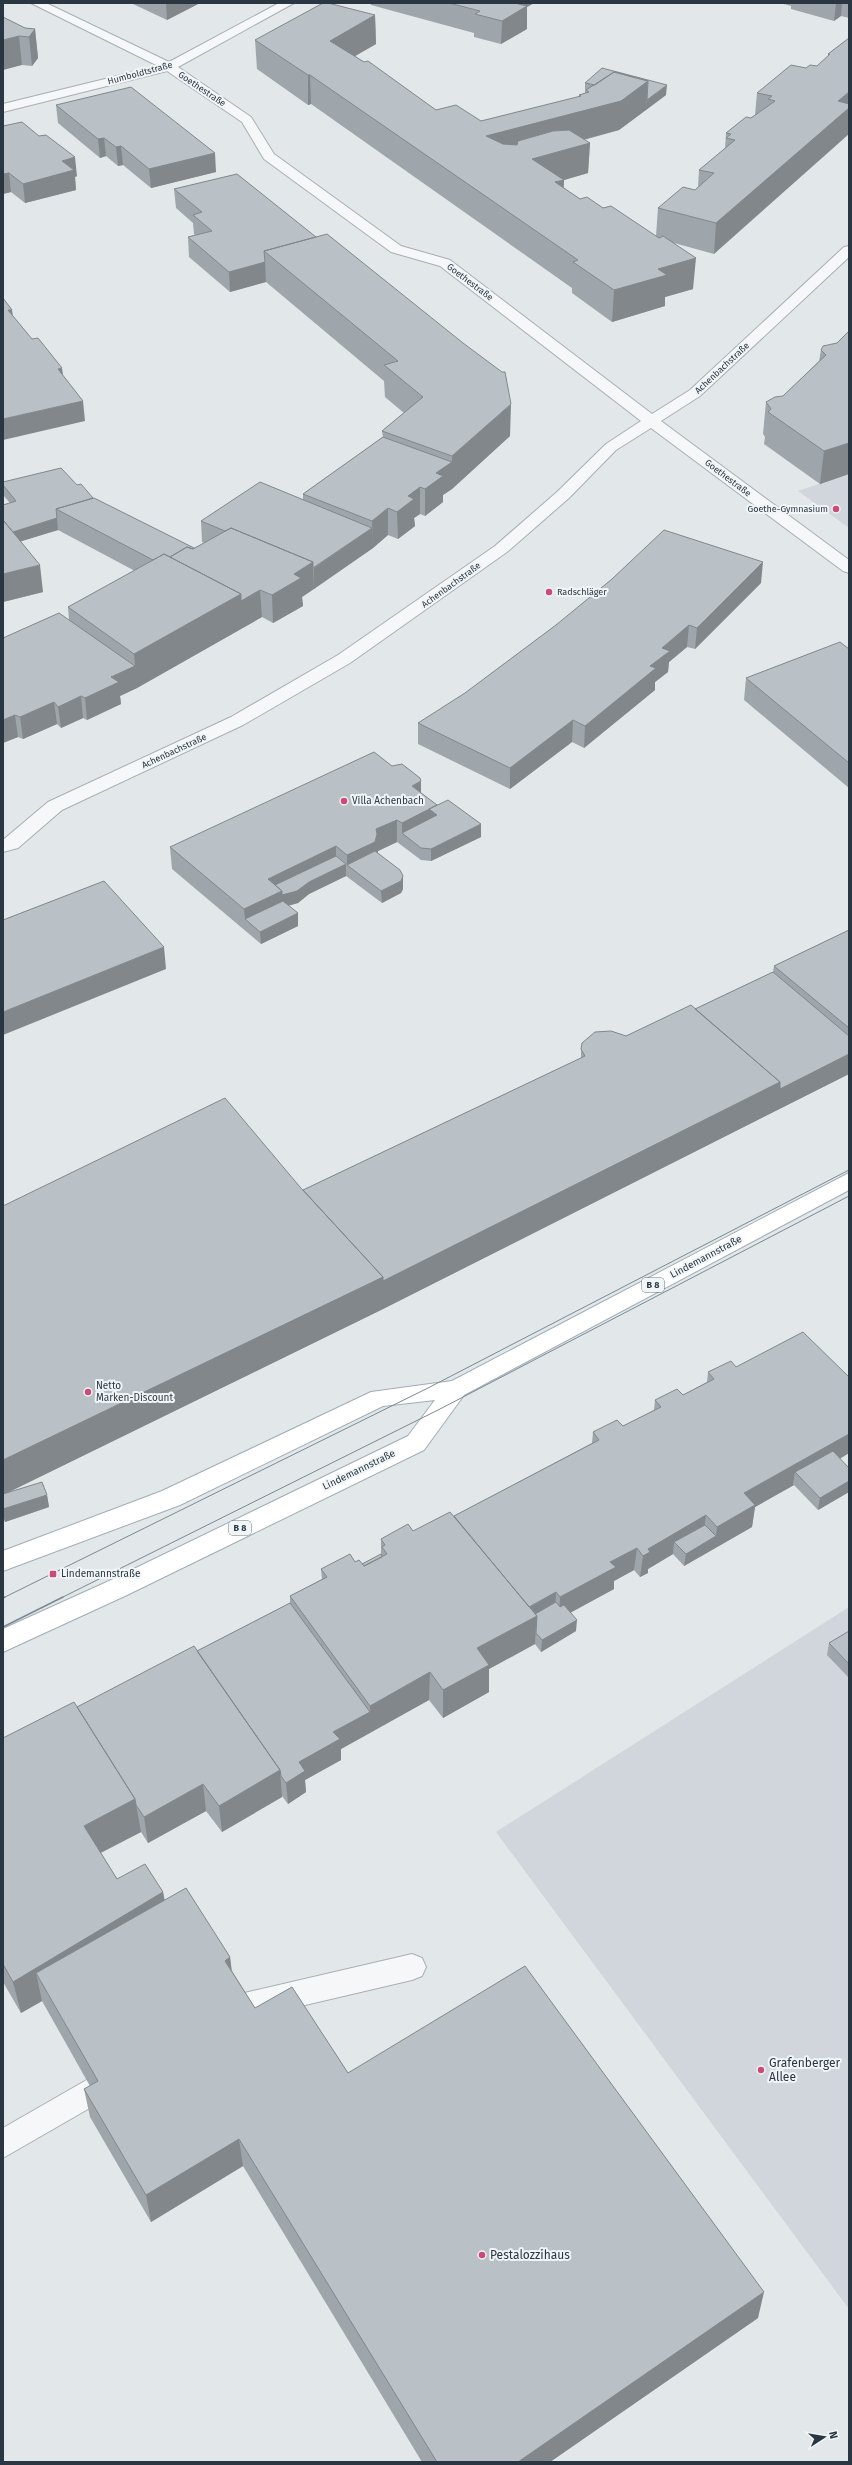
<svg xmlns="http://www.w3.org/2000/svg" width="852" height="2465" viewBox="0 0 852 2465" font-family="'Fira Sans',sans-serif">
<style>
.built{fill:#d0d6dc}
.lines{fill:none;stroke-linecap:round;stroke-linejoin:round}
.minor-casing{stroke:#a7afb4;stroke-width:2}
.major-casing{stroke:#a1adb6;stroke-width:2}
.minor{fill:#f5f7f8;fill-rule:evenodd}
.major{fill:#fff;fill-rule:evenodd}
.tram-far1{stroke:#7b8993;stroke-width:1}
.tram{stroke:#7b8993;stroke-width:1.5}
.wall{fill:#9fa6ab}
.shaded-wall{fill:#82878b}
.building{fill:#b9c1c7;stroke:#82878b}
.poi-dot{fill:#cc4a77;stroke:#f1f5f7;stroke-width:1.5}
.labels{text-anchor:middle;dominant-baseline:central;stroke-width:4;stroke-linejoin:round;paint-order:stroke}
.far-street-label{font-size:9px;fill:#2a3742;stroke:#f1f5f7}
.far-poi-label{font-size:9px;fill:#2a3742;stroke:#f1f5f7;text-anchor:end}
.shield{fill:#f1f5f7;stroke:#667078;stroke-width:1}
.shield-label{font-size:9px;font-weight:bold;fill:#2a3742}
.poi-label{font-size:10px;fill:#2a3742;stroke:#f1f5f7;text-anchor:start}
.street-label{font-size:10px;fill:#2a3742;stroke:#f1f5f7}
.near-poi-label{font-size:12px;fill:#2a3742;stroke:#f1f5f7;text-anchor:start}
</style>
<rect width="100%" height="100%" fill="#e2e7ea"/>
<path class="built" d="M849 474V528L798 491Z
M849 1607V2309L496 1832Z"/>
<g class="lines">
<g class="minor-casing">
<path id="minor" d="M31 3H46L169 62 279 3H294L178 67 251 117 274 154 401 246 450 260 652 414 690 390 844 247 849 246V257L700 396 661 421 849 560V573L843 571 651 428 616 450 569 498 507 552 350 663 243 725 62 810 18 848 3 852V840L48 802 231 717 338 655 495 546 557 492 606 444 641 421 440 266 391 252 264 159 242 122 167 71 3 112V104L158 66Z
M412 1954 422 1958 426 1967 422 1976 412 1980 245 2019 225 2028 215 2024 211 2015 215 2006 240 1994Z
M111 2066 121 2070 126 2080 121 2090 3 2158V2128Z"/>
</g>
<g class="major-casing">
<path id="major" d="M849 1173V1190L464 1395 424 1450 127 1595 3 1652V1629L109 1581 408 1436 435 1400 383 1406 180 1505 3 1571V1551L162 1491 371 1392 452 1381Z"/>
</g>
<use href="#minor" class="minor"/>
<use href="#major" class="major"/>
<path class="tram-far1" d="M3 1598 428 1388 849 1170
M61 1598 440 1409 849 1196"/>
<path class="tram" d="M3 1598 5 1597
M3 1627 63 1597"/>
</g>
<path class="wall" d="M133 3H200L167 20 133 4Z
M370 3H534L527 7V29L501 44 474 37V33L371 5Z
M780 3H849V18L841 16 834 21 791 9V6Z
M375 15 376 44 355 56 436 110 481 121 579 97V95L586 93H585V83L666 95 619 130 584 140 590 143 588 173 564 180 563 188 580 199 603 208 656 236 658 208 695 190 698 187 699 170 725 149 726 133 755 115 757 93 806 68 817 66 828 56V54L849 38 714 254 674 243 693 289 665 297V306L612 322 572 293V288L311 104 308 105 257 69 255 40Z
M3 17 25 28 35 29 38 58 32 66 22 65Z
M56 105 216 172 151 188 123 165 118 166 106 156 100 158 58 123Z
M3 126 77 176 75 177 76 190 25 203 11 192 3 194Z
M237 174 510 436 452 489 443 495V502L425 516 420 514 414 518 415 526 398 539 388 535 373 548 302 597 303 606 273 623 262 617 137 688 120 696 121 704 87 720 83 718 61 728 57 724 23 739 18 737 3 743V638L69 620 68 607 135 571 58 530 21 541 43 592 3 602V505L10 503 3 495V482L77 485 93 498 194 548 204 543 202 542 201 521 303 500V494L383 437 382 431 404 413 385 397 384 381 266 282 230 292 189 257 188 237 195 235 194 234 193 223 176 208 174 189Z
M849 333V474L820 484 764 444 765 437 763 434 766 402 783 396 819 361 821 350 837 343Z
M761 583 695 649 687 647 669 662 668 672 655 682V690L584 748 572 742 510 789 418 744V723Z
M849 649V788L744 700 746 678Z
M421 793 437 805 481 824V837L431 861 421 860 397 842 378 851V853L403 876V889L401 893 382 903 346 876 309 894 298 903 288 906 298 926 261 944 172 869 170 847Z
M849 930V1074L383 1309 8 1492 47 1495 49 1507 5 1522 3 1517V1206L303 1190 581 1058V1049L626 1036 695 1009 773 972 774 966Z
M736 1367 849 1377V1453L840 1459 849 1481V1492L818 1510 794 1485 755 1507 752 1527 684 1566 673 1554 648 1569V1573L640 1577 634 1570 614 1581V1589L571 1612 576 1631 541 1652 535 1644 489 1669V1692L443 1718 429 1700 341 1749V1760L305 1780 306 1792 288 1804 282 1796V1797L222 1832 206 1811 148 1843 141 1832 101 1853 117 1879 163 1892 165 1901 230 1957 232 1971 255 2008 348 2073 758 2318 550 2462H422L243 2166 151 2222 90 2117 84 2089 90 2086 42 2001 21 2013 3 1982V1738L77 1707 197 1651 290 1603V1596L322 1579 321 1569 355 1562 362 1564 381 1554V1539L413 1531 454 1516 592 1443 593 1432 623 1426 654 1410 655 1400 683 1395 707 1382 708 1372Z
M849 1631V1678L827 1655 829 1643Z"/>
<path class="shaded-wall" d="M166 3H200L167 20Z
M501 3H534L527 7V29L501 44 502 21Z
M836 3H842L841 16 834 21Z
M375 15 376 44 331 70 330 41Z
M35 29 38 58 32 66 29 37Z
M19 36 22 65 3 70V40Z
M308 75H310L311 104 308 105Z
M648 81 646 110 619 130 485 166 486 136Z
M667 85 666 95 646 110 647 100Z
M849 92V134L714 254 716 223 838 101Z
M104 138 106 156 100 158 98 139Z
M590 143 588 173 564 180 563 210 532 159Z
M121 146 123 165 118 166 116 147Z
M215 153 216 172 151 188 149 169Z
M75 157 77 176 75 177 76 190 25 203 23 184 62 161Z
M9 173 11 192 3 194V174Z
M696 258 693 289 665 297V306L612 322 614 290 658 269Z
M265 262 266 282 230 292 229 272Z
M8 310H12L15 329Z
M62 368 65 388 58 369Z
M83 401 85 421 3 440V419Z
M511 404 510 436 452 489 443 495V502L425 516V489L436 473 452 462V456Z
M849 443V474L820 484 824 451Z
M420 487V514L414 518 415 526 398 539 397 512 408 496Z
M388 508V535L373 548 372 521Z
M57 518 58 530 6 546 5 534Z
M372 528 373 548 314 589V568Z
M313 562 314 589 302 597 303 606 273 623 272 595 294 574Z
M763 562 761 583 695 649 697 628Z
M40 565 43 592 3 602V574Z
M260 590 262 617 137 688 134 654 241 594Z
M689 625 687 647 669 662 668 672 655 682V690L584 748 585 726 650 666 662 648Z
M135 666 137 688 120 696 121 704 87 720 85 698 111 677Z
M81 696 83 718 61 728 58 707Z
M54 702 57 724 23 739 20 717Z
M15 715 18 737 3 743V720Z
M573 720 572 742 510 789V768Z
M421 781V803L412 786Z
M437 805V827L402 833V823Z
M397 820V842L378 851V856L347 865V855L376 829Z
M481 824V837L431 861V849Z
M336 846V868L309 882 346 864V876L309 894 298 903 283 907 245 919 244 909 268 879Z
M403 876V889L401 893 382 903 381 891Z
M298 913V926L261 944 260 932Z
M164 947 166 969 3 1035V1012Z
M849 1054V1074L383 1309 3 1495V1460L780 1082Z
M849 1434V1453L802 1480 795 1472 793 1484 794 1485 755 1507 752 1527 684 1566 686 1554 716 1536 717 1527 744 1493Z
M849 1481V1492L818 1510 820 1498Z
M47 1495 49 1507 5 1522 3 1513V1509Z
M706 1515 703 1537 674 1542 673 1554 648 1569V1573L640 1577 643 1556 648 1549Z
M637 1548 634 1570 614 1581V1589L559 1619 560 1597 610 1562Z
M556 1592 555 1614 536 1624 535 1644 489 1669V1692L443 1718V1690L477 1648 525 1610Z
M577 1620 576 1631 541 1652 542 1640Z
M430 1672 429 1700 341 1749V1760L305 1780 306 1792 288 1804 286 1783 299 1762 333 1732 370 1712V1706Z
M280 1770 282 1797 222 1832 219 1806Z
M203 1784 206 1811 148 1843 144 1817Z
M135 1799 141 1832 90 1858 84 1826Z
M163 1892 168 1924 36 1973 42 2001 21 2013 13 1982Z
M230 1957 233 1986 225 1961Z
M239 2139 243 2166 151 2222 146 2195Z
M764 2292 758 2318 550 2462H518Z"/>
<path class="building" d="M323 3H328L375 15 330 41 364 62 368 61 436 110 456 105 481 121 581 96 579 95 589 92 586 90 614 72 648 81 621 101 486 136 503 144 517 145 518 141 553 131 569 130 590 143 532 159 564 180 555 182 580 199 587 197 603 208 611 206 659 238 663 236 696 258 658 269 667 275 614 290 573 262 578 260 310 75H308L255 40Z
M449 3H515L527 6 502 21 475 14 480 11Z
M3 17 25 28 35 29 29 37 19 36 3 40Z
M849 38V92L838 101 849 104V108L716 223 658 208 683 187 695 190 714 173 699 170 735 140 726 138 731 134 726 133 746 117 751 118 775 101 768 99 772 96 757 93 791 65 806 68 810 65 817 66 830 54H828Z
M602 68 667 85 647 100 648 81 614 72 595 85 585 83Z
M131 87 215 153 149 169 121 146 116 147 104 138 98 139 56 105Z
M22 122 39 136 46 135 75 157 62 161 74 170 23 184 9 173 3 174V126Z
M237 174 316 237 264 251 265 262 229 272 188 237 212 231 193 215 202 212 174 189Z
M327 234 463 343 502 372H505L511 404 452 456 382 431 423 397 384 365 398 361 264 251Z
M3 298 12 310H8L32 339 38 338 62 368 58 369 83 401 3 419Z
M848 332 849 333V443L824 451 768 412 771 409 766 402 775 397 783 396 826 355 821 350 823 346 837 343Z
M383 437 452 462 436 473 443 476 425 489 420 487 408 496 414 499 397 512 388 508 372 521 303 494Z
M61 468 77 485 81 484 93 498 56 509 57 518 13 532 3 520V505L16 501 3 485V482Z
M260 482 372 528 313 568V562L231 528 225 531 201 521Z
M94 498 194 548 193 549 187 547 170 557 164 554 153 560 56 509Z
M3 520 40 565 3 574Z
M231 528 313 562 294 574 301 578 272 595 260 590 241 601V594L170 557 187 547 193 549Z
M664 530 763 562 697 628 689 625 662 648 670 651 650 666 656 668 585 726 573 720 510 768 418 723 465 693 556 625 612 579Z
M164 554 241 594 134 654 68 607Z
M59 613 135 666 111 677 119 682 85 698 81 696 58 707 54 702 20 717 15 715 3 720V638Z
M840 642 849 649V763L746 678Z
M374 752 392 766 402 764 420 778 421 781 412 786 437 805 402 823 397 820 376 829 377 834 375 842 347 855 336 846 268 879 282 891 244 909 170 847Z
M448 800 481 824 431 849 421 848 402 833 437 815 429 809Z
M375 851 400 870 403 876 401 881 381 891 347 865Z
M336 856 346 864 309 882 297 891 282 895V891L275 885Z
M104 881 164 947 3 1012V920Z
M283 901 298 913 260 932 245 919Z
M849 930V1028L774 966Z
M773 972 849 1036V1054L780 1089V1082L695 1009Z
M691 1005 780 1082 383 1281V1277L303 1190 585 1056 581 1049 582 1043 595 1032 611 1031 626 1036Z
M225 1098 300 1187 383 1277 3 1460V1206Z
M803 1332 849 1377V1434L744 1493 755 1505 717 1527 706 1515 648 1549 650 1552 643 1556 637 1548 610 1562 616 1567 560 1597 556 1592 529 1607 454 1516 599 1440 593 1432 617 1420 623 1426 661 1407 655 1400 677 1389 683 1395 714 1379 708 1372 731 1361 736 1367Z
M833 1451 849 1468V1481L820 1498 795 1472Z
M42 1482 47 1495 3 1509V1494Z
M450 1512 537 1616 477 1648 489 1665 443 1690 430 1672 370 1706 290 1596 327 1577 321 1569 350 1554 355 1562 359 1560 364 1566 387 1554 382 1547 385 1545 381 1539 408 1524 413 1531Z
M705 1525 716 1536 686 1554 674 1542Z
M381 1554 382 1557 364 1566 362 1564Z
M556 1602 560 1607 564 1605 577 1620 542 1640 536 1633 537 1616 535 1614Z
M290 1603 370 1712 333 1732 340 1739 299 1762 305 1771 286 1783 281 1776 280 1770 197 1651Z
M849 1631V1664L829 1643Z
M194 1646 280 1770 219 1806 203 1784 144 1817 136 1805 135 1799 77 1707Z
M74 1702 135 1799 84 1826 117 1879 145 1864 163 1892 13 1982 3 1964V1738Z
M186 1888 230 1957 225 1961 255 2008 292 1987 348 2073 525 1966 764 2292 518 2462H437L239 2139 146 2195 84 2089 98 2081 36 1973Z"/>
<g class="poi-dot">
<circle cx="836" cy="509" r="4"/>
<circle cx="549" cy="592" r="4"/>
<circle cx="344" cy="801" r="4"/>
<circle cx="88" cy="1392" r="4"/>
<rect x="49" y="1570" width="8" height="8" rx="2"/>
<circle cx="761" cy="2070" r="4"/>
<circle cx="482" cy="2255" r="4"/>
</g>
<g class="labels">
<g class="far-street-label">
<text transform="translate(140 73) rotate(-15)">Humboldtstraße</text>
<text transform="translate(202 89) rotate(34)">Goethestraße</text>
<text transform="translate(470 282) rotate(37)">Goethestraße</text>
<text transform="translate(722 368) rotate(-43)">Achenbachstraße</text>
<text transform="translate(728 478) rotate(37)">Goethestraße</text>
<text transform="translate(451 585) rotate(-36)">Achenbachstraße</text>
<text transform="translate(174 751) rotate(-25)">Achenbachstraße</text>
</g>
<g class="far-poi-label">
<text x="828" y="509">Goethe-Gymnasium</text>
<text x="557" y="592" text-anchor="start">Radschläger</text>
</g>
<g class="shield">
<rect x="642" y="1278" width="22" height="14" rx="3"/>
<rect x="229" y="1521" width="22" height="14" rx="3"/>
</g>
<g class="shield-label">
<text x="653" y="1285">B 8</text>
<text x="240" y="1528">B 8</text>
</g>
<g class="poi-label">
<text x="352" y="801">Villa Achenbach</text>
<text x="96" y="1386">Netto<tspan x="96" dy="12">Marken-Discount</tspan></text>
<text x="61" y="1574">Lindemannstraße</text>
</g>
<g class="street-label">
<text transform="translate(706 1257) rotate(-28)">Lindemannstraße</text>
<text transform="translate(359 1470) rotate(-26)">Lindemannstraße</text>
</g>
<g class="near-poi-label">
<text x="769" y="2063">Grafenberger<tspan x="769" dy="14">Allee</tspan></text>
<text x="490" y="2255">Pestalozzihaus</text>
</g>
</g>
<rect width="852" height="2465" fill="none" stroke="#2a3742" stroke-width="8"/>
<g transform="translate(824 2437) rotate(78)" stroke="#f1f5f7" stroke-width="3" paint-order="stroke">
<path d="M0-3L7 15L0 10L-7 15Z" fill="#2a3742"/>
<text y="-6" font-size="11" font-weight="bold" text-anchor="middle" fill="#2a3742">N</text>
</g>
</svg>
